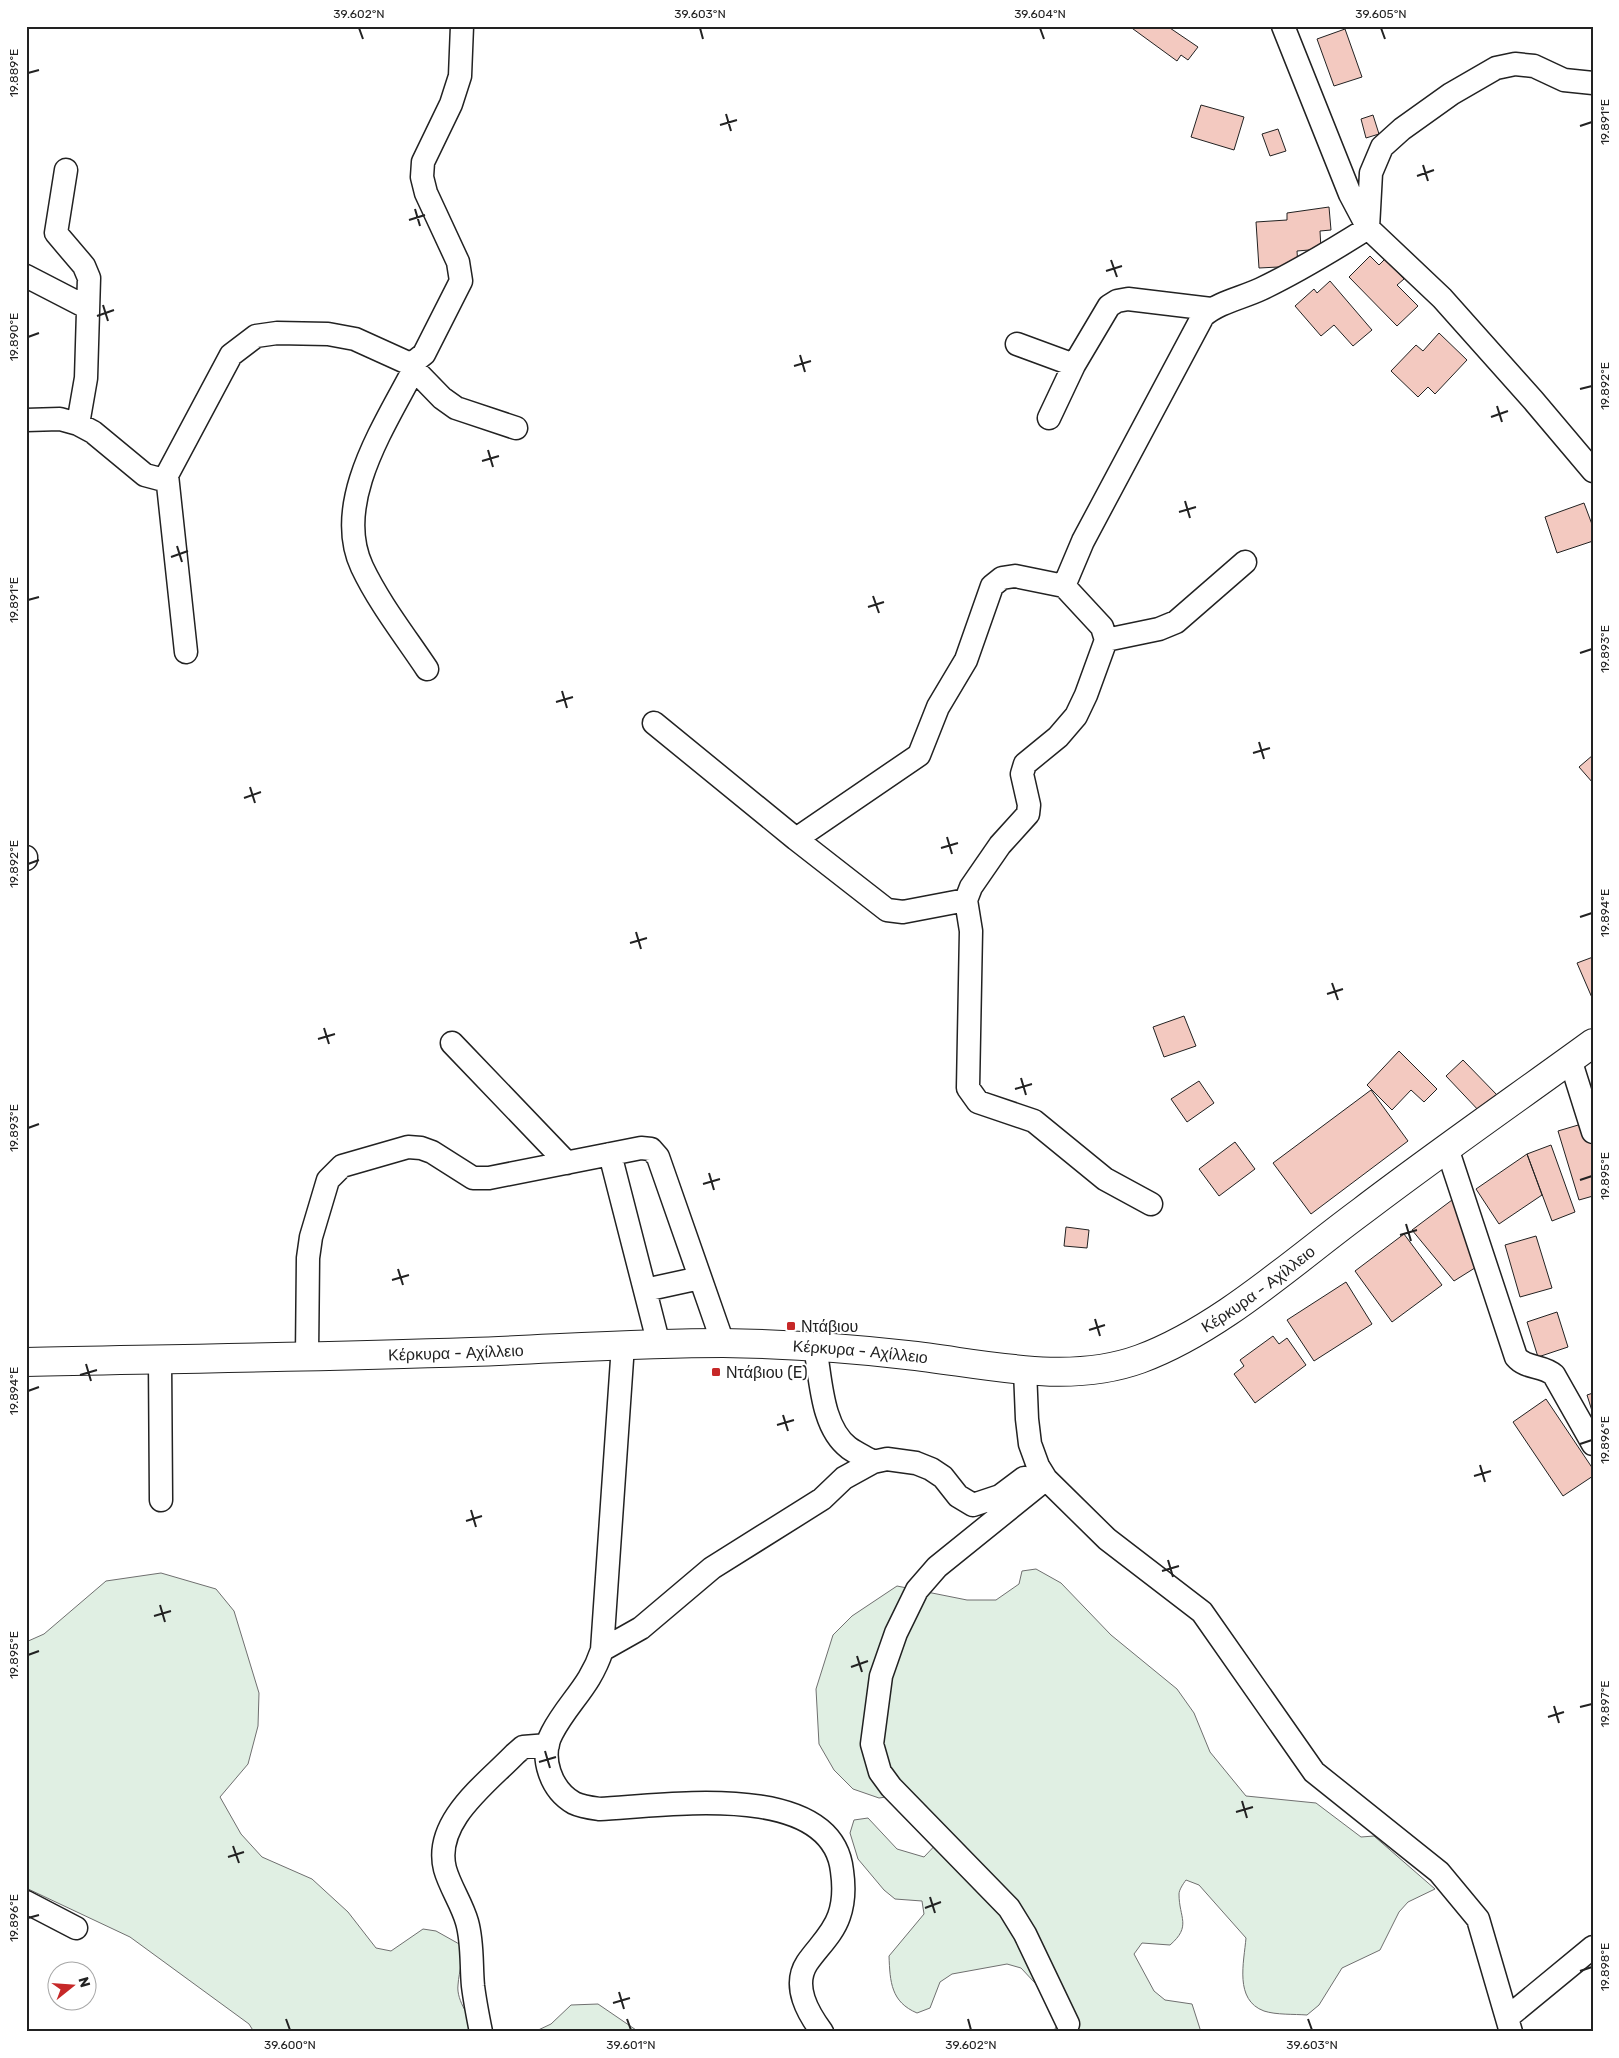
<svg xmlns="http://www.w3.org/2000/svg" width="1619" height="2058" viewBox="0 0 1619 2058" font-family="Rubik,sans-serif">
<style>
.green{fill:#e0efe3;stroke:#6f6f6f}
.building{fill:#f3c9c0;stroke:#222}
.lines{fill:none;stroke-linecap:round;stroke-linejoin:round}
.minor-casing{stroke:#222;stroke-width:25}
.major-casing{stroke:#222;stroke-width:30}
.minor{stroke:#fff;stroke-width:22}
.major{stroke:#fff;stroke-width:28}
.ticks{fill:none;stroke:#222;stroke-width:2}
.poi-dot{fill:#c62828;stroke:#fff;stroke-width:2}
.labels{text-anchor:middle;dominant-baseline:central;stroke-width:4;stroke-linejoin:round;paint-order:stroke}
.street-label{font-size:16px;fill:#222;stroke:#fff}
.poi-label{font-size:16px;fill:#222;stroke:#fff;text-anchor:start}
.neatline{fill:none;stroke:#222;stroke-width:2}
.ticks-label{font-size:12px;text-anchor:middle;fill:#222}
</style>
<rect width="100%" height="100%" fill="#fff"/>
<path class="green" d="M1036 1569 1061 1583 1111 1635 1177 1689 1194 1713 1210 1752 1246 1796 1316 1803 1361 1837 1374 1836 1435 1889 1408 1902 1399 1912 1380 1950 1342 1968 1319 2005 1307 2015C1294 2014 1276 2015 1264 2011 1234 2000 1244 1962 1246 1938L1199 1885 1186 1880C1183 1884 1179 1890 1179 1894 1179 1918 1192 1926 1170 1945L1142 1943 1134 1954 1154 1991 1165 2000 1192 2004 1201 2032H1053L1058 2024 1049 1998 1021 1968 1007 1964 952 1974 940 1982 930 2008 917 2013C891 2002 890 1982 889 1956L924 1914 922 1901 895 1899 884 1890 858 1859 850 1833 854 1820 868 1818 897 1849 924 1857 942 1838 941 1824 933 1813 893 1796 879 1798 853 1789 834 1770 819 1744 816 1689 833 1635 852 1616 897 1586 967 1600H996L1019 1584 1022 1571Z
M161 1573 216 1589 234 1611 259 1693 258 1726 248 1764 220 1797 241 1834 262 1857 312 1879 348 1912 376 1948 391 1951 423 1929 436 1931 461 1945C464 1960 459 1970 458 1985 456 2001 471 2020 480 2032H254L249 2024 130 1937 26 1888V1642L44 1634 106 1581Z
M598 2004 639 2032H534L551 2024 571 2005Z"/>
<path class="building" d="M1129 26H1167L1198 47 1188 60 1181 55 1177 61Z
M1345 29 1362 77 1334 86 1317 39Z
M1201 105 1244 117 1234 150 1191 137Z
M1373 115 1379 134 1366 138 1361 119Z
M1278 129 1286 151 1270 156 1262 134Z
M1329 207 1331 230 1320 231 1321 249 1297 251 1298 266 1259 268 1256 222 1287 220V213Z
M1370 256 1379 265 1385 259 1404 279 1397 285 1418 306 1397 326 1349 277Z
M1330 281 1372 330 1353 346 1334 325 1321 336 1295 306 1314 289 1317 293Z
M1439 333 1467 360 1435 394 1428 387 1418 397 1391 371 1416 345 1423 351Z
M1584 503 1593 527V541L1557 553 1545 517Z
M1593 755V783L1579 767Z
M1593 957V1000L1577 963Z
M1184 1016 1196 1046 1164 1057 1153 1027Z
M1399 1051 1437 1089 1424 1102 1411 1090 1392 1110 1367 1085Z
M1463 1060 1498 1096 1481 1113 1446 1076Z
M1199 1081 1214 1103 1187 1122 1171 1099Z
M1371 1090 1408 1141 1311 1214 1273 1163Z
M1585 1123 1593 1149V1196L1579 1200 1558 1131Z
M1235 1142 1255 1169 1219 1196 1199 1169Z
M1551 1145 1575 1212 1552 1221 1527 1154Z
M1527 1154 1542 1195 1499 1224 1476 1189Z
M1452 1200 1460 1213 1478 1266 1454 1281 1412 1230Z
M1066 1227 1089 1230 1087 1248 1064 1246Z
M1404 1234 1442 1285 1392 1322 1355 1271Z
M1536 1236 1552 1288 1520 1297 1505 1245Z
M1346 1282 1372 1324 1314 1361 1287 1320Z
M1557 1312 1568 1347 1538 1357 1527 1322Z
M1273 1336 1279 1344 1287 1338 1306 1365 1255 1403 1234 1374 1244 1366 1240 1360Z
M1593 1393V1414L1587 1395Z
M1546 1399 1593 1469V1476L1563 1496 1513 1422Z"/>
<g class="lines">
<g class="minor-casing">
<path id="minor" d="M1283 26 1350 194 1368 228 1442 298 1533 400 1593 471
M66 170 56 233 84 266 89 278 86 378 78 424
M26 276 88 308
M1017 344 1074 365 1109 306 1117 301 1128 299 1211 309
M408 363 442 398 456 408 516 428
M414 369C385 425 332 503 362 567 379 603 405 636 427 669
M1049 418 1074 365
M26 420 60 419 78 424 93 432 145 475 160 479 167 475 231 355 256 336 277 333 328 334 355 339 408 363 414 362 424 354 461 281 458 262 426 193 422 177 423 162 451 104 460 76 462 26
M167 475 186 652
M1106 640 1159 629 1176 622 1245 562
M654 723 796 839
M26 857V859
M966 900 903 912 887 910 796 839 919 755 938 707 966 660 992 586 1002 578 1015 576 1064 586
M452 1043 567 1163
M1570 1059 1593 1132
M1447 1148 1516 1357C1526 1369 1543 1365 1554 1375L1593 1444
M610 1154 659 1345
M1151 1204 1105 1179 1034 1121 978 1102 968 1088 971 931 966 900 971 887 1000 845 1028 814 1029 805 1022 774 1025 764 1058 737 1076 716 1086 695 1106 640 1102 627 1064 586 1083 541 1203 316C1219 302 1242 298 1261 289 1299 271 1333 250 1368 228L1371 173 1382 147 1402 129 1451 94 1496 68 1515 64 1534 66 1564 80 1593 83
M645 1290 700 1278
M623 1345 602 1650C590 1687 568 1702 552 1733 539 1757 551 1790 574 1803 582 1807 592 1808 600 1809 663 1806 832 1779 842 1871 844 1885 844 1902 839 1916 833 1934 818 1947 807 1963 792 1986 808 2013 822 2032
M815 1347C821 1378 821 1427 849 1448 856 1453 865 1457 873 1462
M307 1356 308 1258 311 1237 328 1180 342 1166 408 1147 421 1148 432 1152 473 1178H489L641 1148 651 1149 658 1157 723 1343
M160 1359 161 1500
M1025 1370 1027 1419 1030 1444 1038 1466 1046 1479 1107 1539 1202 1612 1314 1772 1439 1872 1478 1919 1511 2032
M1046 1479 937 1567 917 1590 896 1633 881 1676 872 1744 880 1772 891 1787 1009 1908 1025 1934 1068 2024
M602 1650 641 1628 712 1568 822 1499 844 1478 873 1462 887 1459 916 1463 931 1469 943 1477 958 1496 973 1505 1000 1496 1024 1478
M26 1902 76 1928
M1508 2017 1593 1947
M481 2032C478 2017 475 2002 473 1986 471 1965 473 1943 467 1922 462 1904 450 1887 445 1869 433 1822 486 1784 515 1754L523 1747 548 1745"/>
</g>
<g class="major-casing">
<g id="major">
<path id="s1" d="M26 1362C174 1359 323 1357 471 1352 555 1349 639 1343 723 1343 784 1344 846 1348 907 1355 982 1363 1066 1386 1140 1359 1219 1330 1294 1261 1362 1211 1438 1153 1516 1099 1593 1043"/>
</g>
</g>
<use href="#minor" class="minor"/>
<use href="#major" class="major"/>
</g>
<path class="ticks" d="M359 28 363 39M700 28 703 39M1040 28 1044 39M1381 28 1385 39M28 73 39 70M726 114 731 131M720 125 737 120M1580 126 1592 122M1423 165 1428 181M1417 176 1434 170M415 209 420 226M409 220 425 215M1111 260 1117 277M1106 271 1122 266M103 305 108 321M97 316 114 310M28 337 39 333M800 355 805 372M794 366 811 361M1580 389 1592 386M1497 406 1502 422M1491 417 1508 411M488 450 493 467M482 461 499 456M1185 501 1190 518M1179 512 1196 507M177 546 182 562M171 557 188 551M873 596 879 613M28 600 39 597M868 607 884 602M1580 653 1592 649M562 691 567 708M556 702 573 697M1259 742 1264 759M1253 753 1270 748M250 787 255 803M244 798 261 792M947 837 952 854M941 848 958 843M28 864 39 860M1580 917 1592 913M636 932 641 949M630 943 647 938M1332 983 1338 1000M1327 994 1343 989M324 1028 329 1044M318 1039 335 1034M1021 1078 1026 1095M1015 1089 1032 1084M28 1128 39 1124M709 1173 714 1190M1580 1180 1592 1176M703 1184 720 1179M1406 1224 1411 1241M1400 1235 1417 1230M398 1269 403 1285M392 1280 409 1275M1095 1319 1100 1336M1089 1330 1105 1325M86 1364 91 1381M80 1375 97 1370M28 1391 39 1387M783 1415 788 1431M777 1425 794 1420M1580 1444 1592 1440M1480 1465 1485 1482M1474 1476 1491 1471M471 1510 476 1527M466 1521 482 1516M1168 1560 1173 1577M1162 1571 1179 1566M160 1605 165 1622M154 1616 171 1611M28 1655 39 1651M857 1656 862 1672M851 1667 868 1661M1554 1706 1559 1723M1580 1707 1592 1704M1548 1717 1564 1712M545 1751 550 1768M539 1762 556 1757M1242 1801 1247 1818M1236 1812 1253 1807M233 1846 239 1863M228 1857 244 1852M930 1897 935 1913M925 1908 941 1902M28 1918 39 1915M1580 1971 1592 1967M619 1992 624 2009M613 2003 630 1998M286 2019 290 2030M627 2019 631 2030M968 2019 971 2030M1308 2019 1312 2030"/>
<g class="poi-dot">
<rect x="786" y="1321" width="10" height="10" rx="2.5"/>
<rect x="711" y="1367" width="10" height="10" rx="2.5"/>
</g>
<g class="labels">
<g class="street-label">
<text stroke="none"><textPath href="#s1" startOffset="1255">Κέρκυρα - Αχίλλειο</textPath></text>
<text stroke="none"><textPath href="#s1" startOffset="430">Κέρκυρα - Αχίλλειο</textPath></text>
<text stroke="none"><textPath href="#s1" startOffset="835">Κέρκυρα - Αχίλλειο</textPath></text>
</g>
<g class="poi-label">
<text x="801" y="1326">Ντάβιου</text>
<text x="726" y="1372">Ντάβιου (E)</text>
</g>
</g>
<rect width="1619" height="2058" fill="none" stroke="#ffffff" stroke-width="55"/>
<g transform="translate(72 1986) rotate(73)"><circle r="24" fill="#ffffff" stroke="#a7a7a7"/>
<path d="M0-4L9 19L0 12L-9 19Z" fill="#c62828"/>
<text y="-8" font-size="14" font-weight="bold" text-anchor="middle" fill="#222222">N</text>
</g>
<rect x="28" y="28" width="1564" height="2002" class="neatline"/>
<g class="ticks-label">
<text x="359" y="18">39.602°N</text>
<text x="700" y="18">39.603°N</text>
<text x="1040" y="18">39.604°N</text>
<text x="1381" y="18">39.605°N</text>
<text transform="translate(14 73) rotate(-90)" y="4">19.889°E</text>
<text transform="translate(1605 122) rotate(-90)" y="4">19.891°E</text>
<text transform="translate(14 337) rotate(-90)" y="4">19.890°E</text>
<text transform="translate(1605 386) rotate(-90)" y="4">19.892°E</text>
<text transform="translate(14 600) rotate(-90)" y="4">19.891°E</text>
<text transform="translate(1605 649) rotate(-90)" y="4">19.893°E</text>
<text transform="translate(14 864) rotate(-90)" y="4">19.892°E</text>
<text transform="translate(1605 913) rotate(-90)" y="4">19.894°E</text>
<text transform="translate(14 1128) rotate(-90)" y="4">19.893°E</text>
<text transform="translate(1605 1176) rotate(-90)" y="4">19.895°E</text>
<text transform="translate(14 1391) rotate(-90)" y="4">19.894°E</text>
<text transform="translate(1605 1440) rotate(-90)" y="4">19.896°E</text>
<text transform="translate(14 1655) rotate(-90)" y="4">19.895°E</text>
<text transform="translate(1605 1704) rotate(-90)" y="4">19.897°E</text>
<text transform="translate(14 1918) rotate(-90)" y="4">19.896°E</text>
<text transform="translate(1605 1967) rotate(-90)" y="4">19.898°E</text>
<text x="290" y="2049">39.600°N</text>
<text x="631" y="2049">39.601°N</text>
<text x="971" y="2049">39.602°N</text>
<text x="1312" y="2049">39.603°N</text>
</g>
</svg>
